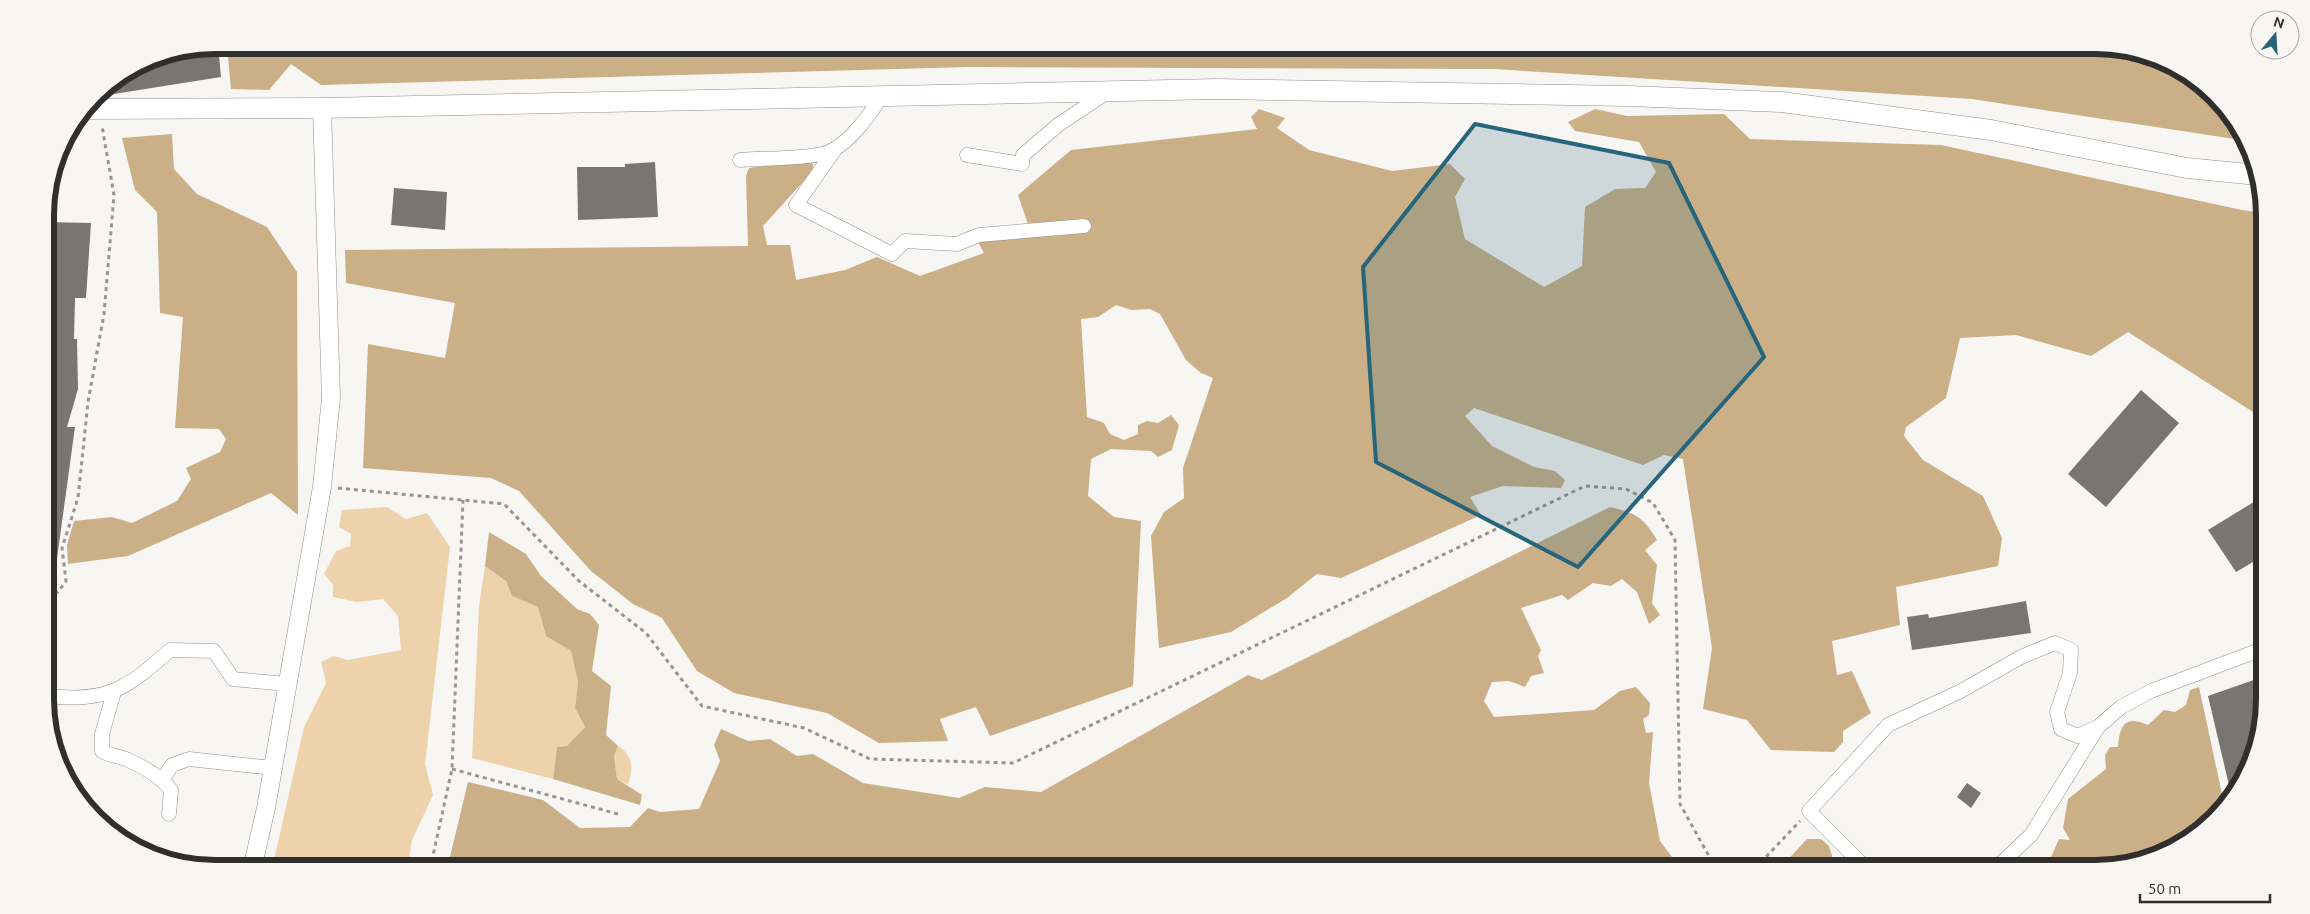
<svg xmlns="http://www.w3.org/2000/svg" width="2310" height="914" viewBox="0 0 2310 914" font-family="Ubuntu,sans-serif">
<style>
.green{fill:#edd2ac}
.forest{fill:#cbaf86}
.building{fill:#787673}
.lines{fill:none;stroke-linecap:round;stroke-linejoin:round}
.minor-casing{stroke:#908f8c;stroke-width:15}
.tertiary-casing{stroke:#908f8c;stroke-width:19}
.secondary-casing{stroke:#908f8c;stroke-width:21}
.path{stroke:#969593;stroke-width:3;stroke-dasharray:4 4;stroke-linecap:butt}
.minor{stroke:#fff;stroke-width:14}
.tertiary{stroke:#fff;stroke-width:18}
.secondary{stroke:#fff;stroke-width:20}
.marked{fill:#27657b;fill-opacity:0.2;stroke:#27657b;stroke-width:4;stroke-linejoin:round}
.rim{fill:none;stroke:#302f2e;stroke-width:6}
</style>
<rect width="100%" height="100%" fill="#f8f6f3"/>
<path class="green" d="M387 507 406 519 427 513 450 547 425 764 433 795 412 840 407 869H272L304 727 326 683 321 662 334 656 348 660 401 650 398 616 383 599 357 602 333 597V585L324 574 336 551 350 546 351 534 339 527 342 510Z
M485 566 506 581 512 596 538 607 546 636 571 651 578 682 575 708 585 727 567 746 557 747 553 779 472 758 479 606Z
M618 746C634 756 633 769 628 785L617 779 614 756Z"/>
<path class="forest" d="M227 45H2095L2150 54 2223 103 2248 141 1972 99 1494 69 967 67 321 85 291 64 269 90 231 89Z
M1259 109 1285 118 1277 128 1309 150 1392 171 1450 164 1465 179 1455 197 1465 239 1544 287 1582 266 1585 207 1615 189 1645 188 1656 172 1639 142 1575 131 1568 122 1595 109 1627 116 1724 114 1750 139 1941 145 2242 210 2264 213V419L2128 332 2091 356 2016 335 1960 338 1946 398 1906 427 1904 436 1923 460 1983 496 2002 538 1998 566 1896 587 1900 625 1832 641 1837 675 1852 671 1871 713 1843 731V742L1834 752 1771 750 1747 720 1703 709 1712 648 1683 459 1664 455 1643 465 1474 408 1465 416 1492 446 1534 467 1555 471 1565 480 1561 488 1503 486 1470 497 1481 515 1341 578 1317 574 1287 598 1231 632 1159 648 1151 536 1164 512 1184 498 1183 468 1213 378 1201 373 1186 360 1160 314 1150 309 1131 310 1116 305 1098 317 1081 319 1087 417 1104 423 1110 434 1124 440 1138 434V425L1147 421 1158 423 1171 415 1179 425 1172 450 1158 457 1151 451 1111 449 1091 459 1088 496 1114 517 1141 521 1133 686 990 736 976 707 940 719 948 741 879 743 827 713 734 693 697 671 662 618 633 604 591 571 519 491 491 478 363 468 368 344 445 358 455 303 346 283 345 250 748 246 746 176 749 168 807 160 813 164V171L763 226 767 245H790L796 280 845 270 877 257 920 276 984 253 978 242 1031 233 1018 195 1071 150 1257 129 1251 117Z
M172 134 174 169 197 194 267 227 297 272 298 515 271 493 128 556 68 564 67 545 74 521 112 517 132 523 177 501 191 479 186 468 220 452 226 439 219 429 175 428 183 317 160 313 157 212 135 190 122 138Z
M1610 507C1636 513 1643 517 1657 540L1645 550 1657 565 1652 603 1660 615 1649 624 1637 592 1622 579 1611 586 1593 583 1568 600 1562 595 1521 608 1541 650 1538 656 1544 673 1531 676 1525 687 1509 681 1492 682 1484 701 1494 717 1594 710 1620 691 1636 687 1650 703 1649 715 1643 719 1646 733 1653 732 1649 783 1660 841 1681 869H485L449 861 468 782 543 800 580 828 630 827 648 808 660 812 699 809 720 761 714 745 721 729 748 741 770 739 797 756 813 754 863 783 959 798 985 787 1041 792 1248 675 1262 680Z
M489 532 526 554 541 576 577 609 590 614 599 625 592 671 611 686 606 735 618 746 614 756 617 779 642 795 640 805 553 779 557 747 567 746 585 727 575 708 578 682 571 651 546 636 538 607 512 596 506 581 485 566Z
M2199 687 2225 808C2216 816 2207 828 2197 834 2150 867 2111 869 2055 869L2058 863 2051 857 2059 839 2070 840 2063 828 2068 799 2106 769 2105 755 2110 747H2118C2120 725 2125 715 2148 725L2164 710 2175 712 2186 705 2190 690Z
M1807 839H1821L1829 846 1833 859 1850 865 1854 869H1779Z"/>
<path class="building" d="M218 45 221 77 95 97 103 87 150 58Z
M655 162 658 217 578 220 577 167H625V164Z
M394 188 447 192 445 230 391 225Z
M45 222 91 223 86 298H75L74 339H77L78 389 67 427H75L56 566 47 565Z
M2141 390 2179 423 2106 507 2068 474Z
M2257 500 2264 513 2265 555 2236 572 2208 530Z
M2026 601 2031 633 1912 650 1907 617 1928 614 1929 618Z
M2265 676V699L2256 754 2232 798 2208 696Z
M1967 783 1981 793 1971 808 1957 797Z"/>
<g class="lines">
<g class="minor-casing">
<path id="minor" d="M836 148 796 205 892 254 905 241 957 244 979 235 1084 226
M967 155 1022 164 1023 155 1058 125 1109 91
M740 160C766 158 797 159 822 154 846 149 870 115 882 95
M114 692 102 734V751C110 756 119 756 128 760 144 767 161 777 171 790L169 814
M48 696C107 703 128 688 170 650L214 651 233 679 287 684
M163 780 172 765 189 759 273 768
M1888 869 1861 863 1809 811 1888 725 1959 692 2021 657 2055 643 2071 650 2070 673 2057 712 2061 729 2078 736 2098 727
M1995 869 2031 835 2098 727 2121 707 2151 691 2265 648"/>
</g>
<g class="tertiary-casing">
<path id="tertiary" d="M252 869 266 808 322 487 331 398 322 108"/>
</g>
<g class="secondary-casing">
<path id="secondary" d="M86 109 322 108 1218 89 1628 96 1782 102 1991 130 2187 168 2258 175"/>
</g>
<path class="path" d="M338 488 504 504 579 581 646 633 702 706 804 728 870 759 1013 763 1585 486 1626 489 1653 503 1675 540 1680 804 1710 858 1733 869
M47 596 58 592 66 581 62 548 78 498 88 402 104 314 114 195 102 126
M452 769 618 814
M430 869 452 769 463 500
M1737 869 1764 859 1800 821"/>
<use href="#minor" class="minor"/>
<use href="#tertiary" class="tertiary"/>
<use href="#secondary" class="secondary"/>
</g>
<path class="marked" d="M1475 124 1669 163 1764 357 1578 567 1376 462 1363 267Z"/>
<path d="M0 0H2310V914H0ZM215 54H2095A161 161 0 0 1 2256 215V699A161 161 0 0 1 2095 860H215A161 161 0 0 1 54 699V215A161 161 0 0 1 215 54Z" fill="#f8f6f3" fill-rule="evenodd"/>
<path class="rim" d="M215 54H2095A161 161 0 0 1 2256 215V699A161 161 0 0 1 2095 860H215A161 161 0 0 1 54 699V215A161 161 0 0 1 215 54Z"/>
<g transform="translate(2275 35) rotate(18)"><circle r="24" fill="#f8f6f3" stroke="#a8a6a4"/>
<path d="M0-4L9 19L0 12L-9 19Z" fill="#27657b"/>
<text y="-8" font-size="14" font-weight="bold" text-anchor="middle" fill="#302f2e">N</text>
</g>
<path d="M2140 894v8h130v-8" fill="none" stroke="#302f2e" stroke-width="2.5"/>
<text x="2148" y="894" font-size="15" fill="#302f2e" stroke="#f8f6f3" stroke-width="4" paint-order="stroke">50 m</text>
</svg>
